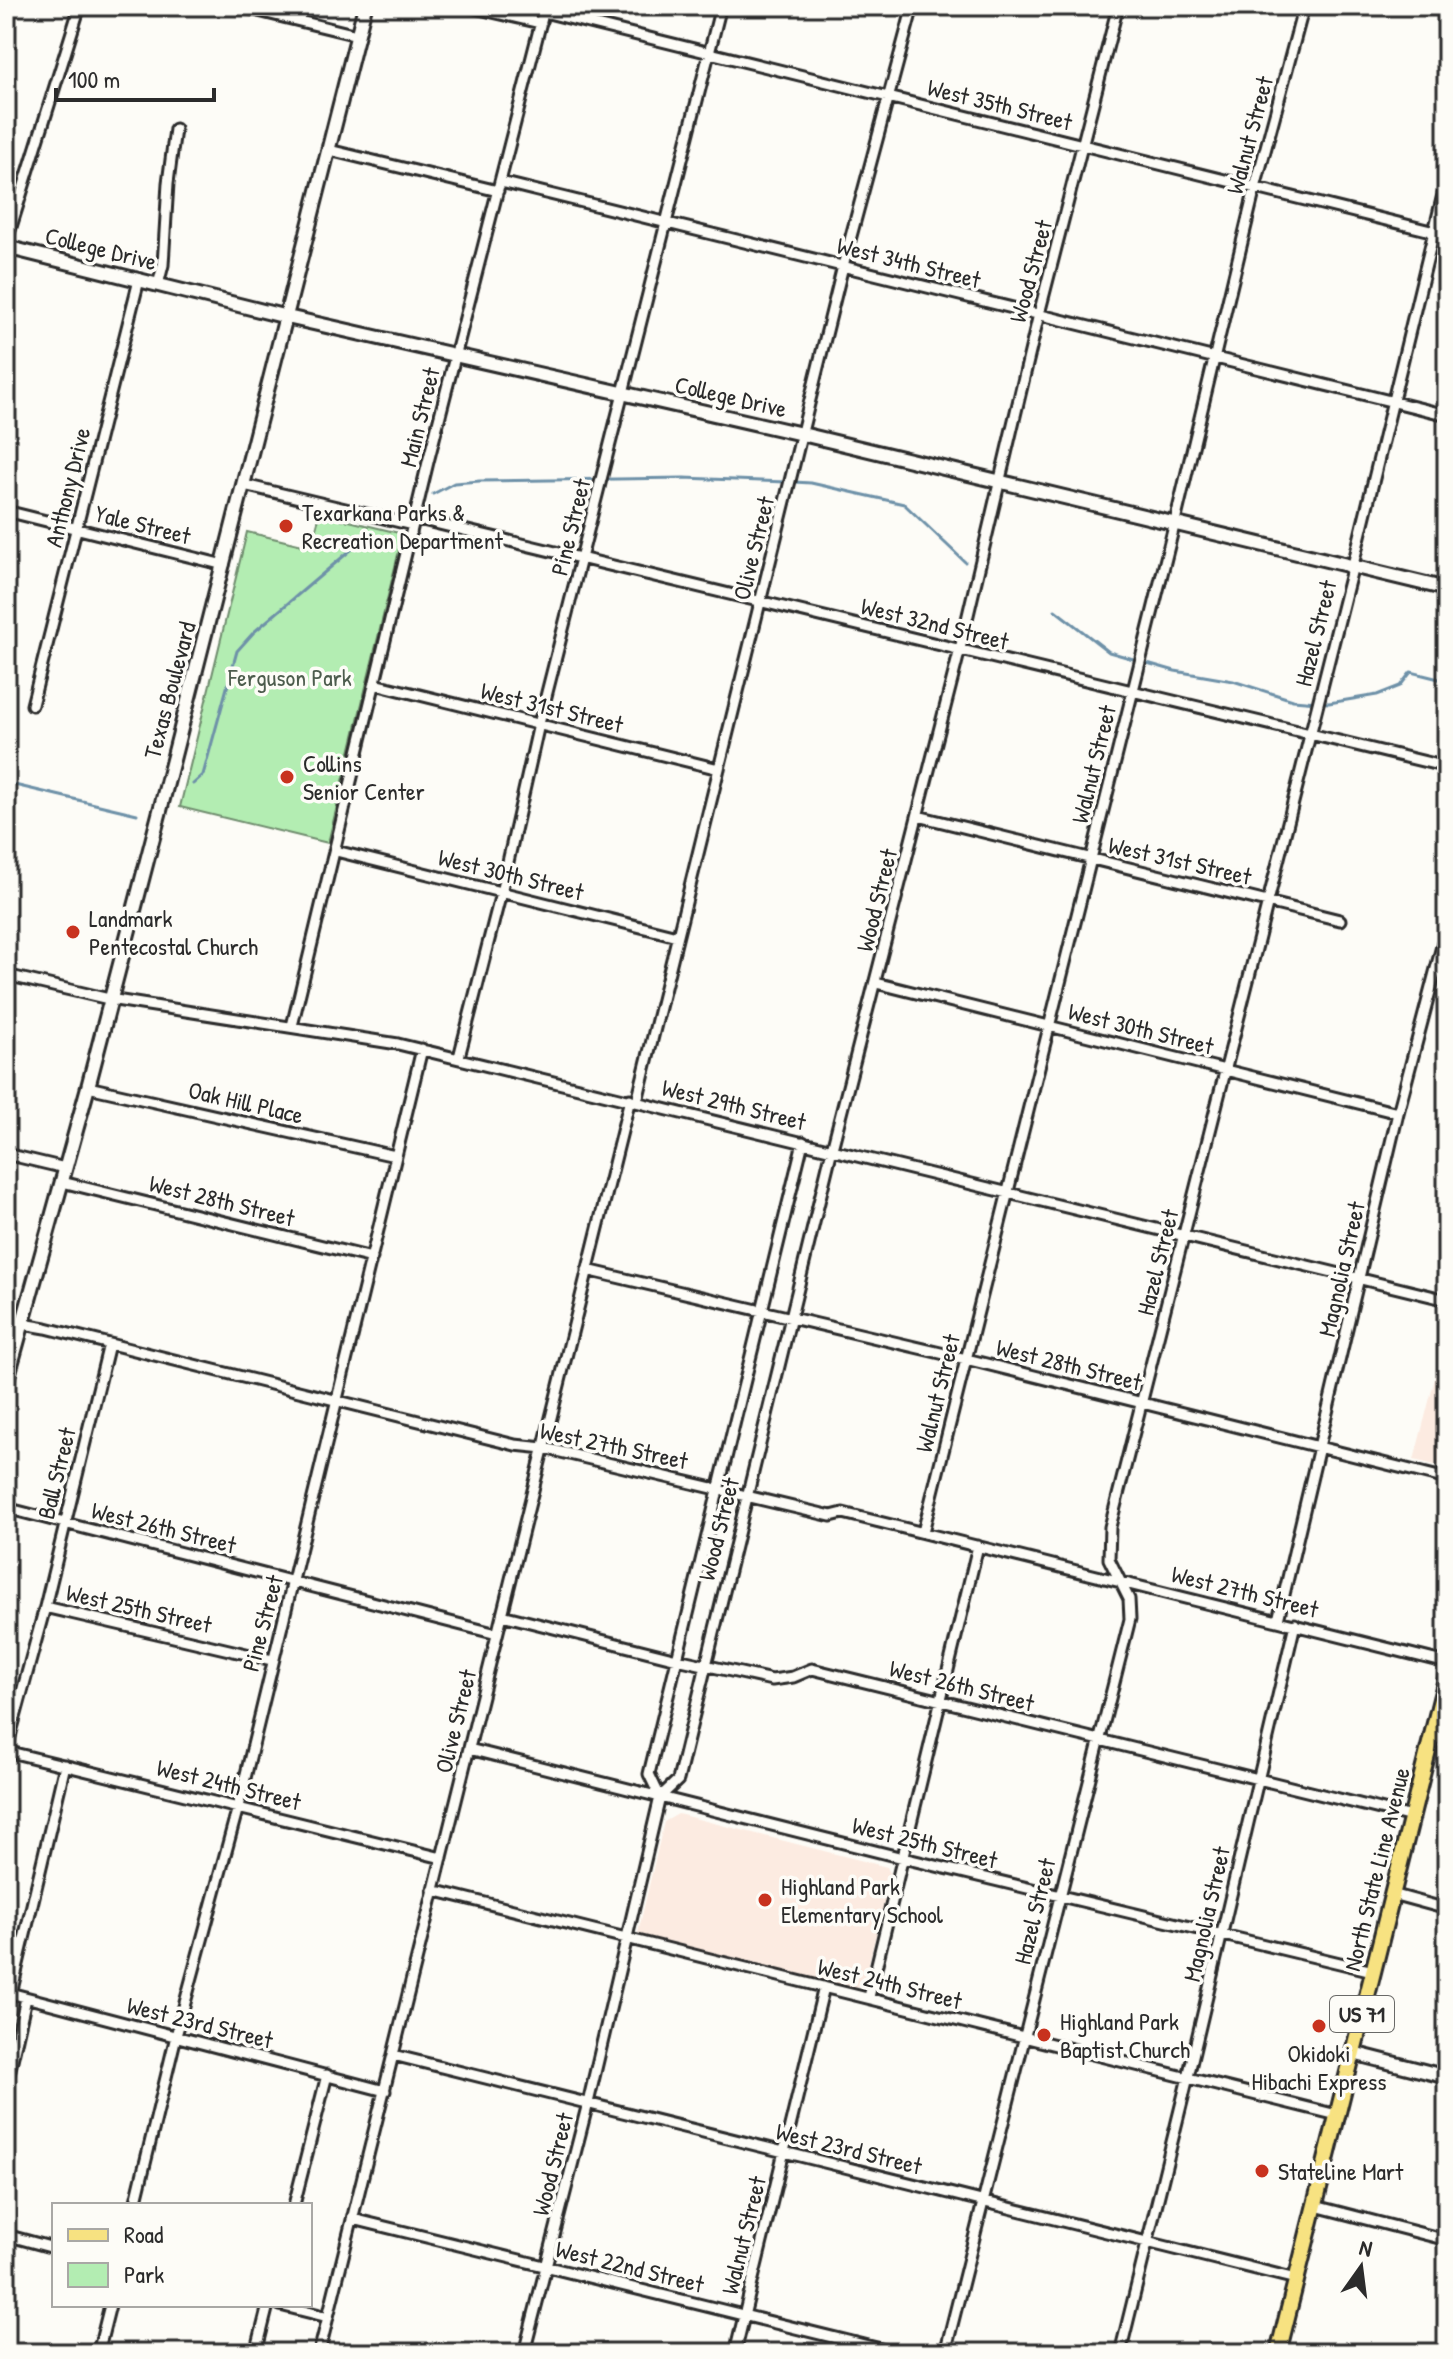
<svg xmlns="http://www.w3.org/2000/svg" width="1453" height="2359" viewBox="0 0 1453 2359" font-family="'Patrick Hand',sans-serif">
<style>
.built{fill:#fcebe1}
.green{fill:#b3edb2;stroke:#6f8c6e;stroke-width:2}
.lines{fill:none;stroke-linecap:round;stroke-linejoin:round}
.stream{stroke:#6e91a8;stroke-width:3}
.street-casing{stroke:#2b2b2b;stroke-width:15}
.secondary-casing{stroke:#2b2b2b;stroke-width:18}
.primary-casing{stroke:#2b2b2b;stroke-width:20}
.street{stroke:#fdfcf7;stroke-width:9}
.secondary{stroke:#fdfcf7;stroke-width:12}
.primary{stroke:#f7e281;stroke-width:14}
.poi-dot{fill:#c8321e;stroke:#fdfcf7;stroke-width:3}
.labels{text-anchor:middle;dominant-baseline:central;stroke-width:7;stroke-linejoin:round;paint-order:stroke}
.shield{fill:#fdfcf7;stroke:#6a6a68;stroke-width:2}
.shield-label{font-size:22px;font-weight:bold;fill:#2b2b2b}
.street-label{font-size:24px;fill:#2b2b2b;stroke:#fdfcf7}
.poi-label{font-size:24px;fill:#2b2b2b;stroke:#fdfcf7;text-anchor:start}
.park-label{font-size:24px;fill:#4d5c4d;stroke:#fdfcf7}
</style>
<rect width="100%" height="100%" fill="#fdfcf7"/>
<filter id="ink" filterUnits="userSpaceOnUse"><feTurbulence type="fractalNoise" baseFrequency=".0125" numOctaves="2"/><feDisplacementMap in="SourceGraphic" scale="16" xChannelSelector="R" yChannelSelector="G"/><feConvolveMatrix kernelMatrix="1 2 1 2 8 2 1 2 1" color-interpolation-filters="sRGB"/></filter>
<g filter="url(#ink)">
<path class="built" d="M1444 1343 1447 1344V1468L1414 1460Z
M678 1814 887 1867 891 1875 863 1986 851 1989 646 1938 638 1933 664 1822Z"/>
<path class="green" d="M320 514 403 534 328 843 180 807 247 532 311 547Z"/>
<g class="lines">
<path class="stream" d="M794 482 811 483 904 504 965 562
M433 494 454 483 480 481 684 478 786 482
M1055 610 1109 652 1175 671 1233 681 1293 700 1329 703 1377 695 1400 686 1411 672 1447 681
M6 783 137 814
M193 784 203 775 237 651 254 632 371 533"/>
<g class="street-casing">
<path id="street" d="M238 6 357 35
M466 6 541 23
M544 12 1447 235
M329 150 498 191
M501 182 1447 415
M6 243 80 6
M158 285 163 265 168 183 175 129
M244 485 413 525
M6 511 224 565
M414 518 1447 767
M375 684 719 769
M32 705 139 280
M918 816 1340 920
M336 851 677 936
M6 975 109 999 398 1044 1447 1300
M876 983 1398 1113
M292 1026 428 462 545 6
M459 1057 501 893 539 724 721 6
M88 1087 395 1156
M637 1101 843 266 913 6
M6 1154 65 1168
M62 1182 372 1258
M587 1270 966 1359 1447 1479
M6 1321 46 1328 515 1445 544 1448 831 1516 843 1513 1447 1663
M6 1508 497 1634
M923 1532 1175 522 1255 188 1304 6
M45 1607 272 1660
M502 1615 677 1659 772 1680 793 1677 812 1669 1412 1817
M1278 1620 1398 1113 1447 927
M1432 1736 1447 1741
M469 1749 903 1858 1373 1971
M6 1751 442 1858
M6 1751 45 1607 109 1344
M660 1797 649 1774 803 1142
M433 1890 1337 2115
M1392 1894 1447 1909
M6 1992 385 2091
M11 1994 65 1765
M869 1997 978 1546
M393 2055 1296 2279
M6 2087 26 1998
M135 2205 176 2036 238 1807 422 1049
M294 2205 327 2075
M1315 2206 1447 2240
M353 2219 897 2353
M6 2235 54 2248
M280 2305 328 2317
M98 2353 110 2305
M256 2353 268 2305
M319 2353 630 1099
M524 2353 588 2103 660 1797 678 1780 832 1149 960 649 1039 314 1118 6
M735 2353 824 1987
M945 2353 1130 1619 1129 1599 1109 1559 1110 1527 1353 565 1447 178
M1120 2353 1188 2077 1295 1624"/>
</g>
<g class="secondary-casing">
<path id="secondary" d="M6 247 287 317 802 434 1447 589
M6 1383 88 1087 163 799 365 6
M1353 2053 1447 2077"/>
</g>
<g class="primary-casing">
<path id="primary" d="M1278 2353 1447 1675"/>
</g>
<use href="#street" class="street"/>
<use href="#secondary" class="secondary"/>
<use href="#primary" class="primary"/>
</g>
</g>
<g class="poi-dot">
<circle cx="286" cy="526" r="8"/>
<circle cx="287" cy="777" r="8"/>
<circle cx="73" cy="932" r="8"/>
<circle cx="765" cy="1900" r="8"/>
<circle cx="1319" cy="2026" r="8"/>
<circle cx="1044" cy="2035" r="8"/>
<circle cx="1262" cy="2171" r="8"/>
</g>
<g class="labels">
<rect class="shield" x="1330" y="1996" width="64" height="36" rx="6"/>
<g class="shield-label">
<text x="1362" y="2014">US 71</text>
</g>
<g class="street-label">
<text transform="translate(1000 104) rotate(14)">West 35th Street</text>
<text transform="translate(1249 135) rotate(-75)">Walnut Street</text>
<text transform="translate(101 248) rotate(14)">College Drive</text>
<text transform="translate(909 262) rotate(14)">West 34th Street</text>
<text transform="translate(1030 271) rotate(-75)">Wood Street</text>
<text transform="translate(731 396) rotate(13)">College Drive</text>
<text transform="translate(419 417) rotate(-76)">Main Street</text>
<text transform="translate(67 487) rotate(-76)">Anthony Drive</text>
<text transform="translate(143 524) rotate(14)">Yale Street</text>
<text transform="translate(570 527) rotate(-76)">Pine Street</text>
<text transform="translate(753 548) rotate(-76)">Olive Street</text>
<text transform="translate(935 623) rotate(14)">West 32nd Street</text>
<text transform="translate(1315 633) rotate(-76)">Hazel Street</text>
<text transform="translate(169 690) rotate(-75)">Texas Boulevard</text>
<text transform="translate(552 707) rotate(14)">West 31st Street</text>
<text transform="translate(1093 764) rotate(-76)">Walnut Street</text>
<text transform="translate(1180 860) rotate(13)">West 31st Street</text>
<text transform="translate(511 874) rotate(14)">West 30th Street</text>
<text transform="translate(876 900) rotate(-76)">Wood Street</text>
<text transform="translate(1141 1028) rotate(14)">West 30th Street</text>
<text transform="translate(246 1102) rotate(13)">Oak Hill Place</text>
<text transform="translate(734 1104) rotate(14)">West 29th Street</text>
<text transform="translate(222 1200) rotate(14)">West 28th Street</text>
<text transform="translate(1157 1262) rotate(-76)">Hazel Street</text>
<text transform="translate(1341 1269) rotate(-77)">Magnolia Street</text>
<text transform="translate(1069 1364) rotate(14)">West 28th Street</text>
<text transform="translate(937 1393) rotate(-76)">Walnut Street</text>
<text transform="translate(614 1445) rotate(12)">West 27th Street</text>
<text transform="translate(56 1473) rotate(-76)">Ball Street</text>
<text transform="translate(164 1527) rotate(14)">West 26th Street</text>
<text transform="translate(718 1529) rotate(-76)">Wood Street</text>
<text transform="translate(1245 1591) rotate(14)">West 27th Street</text>
<text transform="translate(139 1608) rotate(13)">West 25th Street</text>
<text transform="translate(262 1623) rotate(-75)">Pine Street</text>
<text transform="translate(962 1685) rotate(14)">West 26th Street</text>
<text transform="translate(455 1721) rotate(-76)">Olive Street</text>
<text transform="translate(229 1784) rotate(14)">West 24th Street</text>
<text transform="translate(925 1842) rotate(14)">West 25th Street</text>
<text transform="translate(1376 1869) rotate(-76)">North State Line Avenue</text>
<text transform="translate(1034 1911) rotate(-76)">Hazel Street</text>
<text transform="translate(1206 1914) rotate(-77)">Magnolia Street</text>
<text transform="translate(890 1983) rotate(14)">West 24th Street</text>
<text transform="translate(200 2022) rotate(14)">West 23rd Street</text>
<text transform="translate(849 2148) rotate(14)">West 23rd Street</text>
<text transform="translate(552 2164) rotate(-76)">Wood Street</text>
<text transform="translate(743 2235) rotate(-76)">Walnut Street</text>
<text transform="translate(630 2266) rotate(14)">West 22nd Street</text>
</g>
<g class="poi-label">
<text x="302" y="512">Texarkana Parks &amp;<tspan x="302" dy="28">Recreation Department</tspan></text>
<text x="303" y="763">Collins<tspan x="303" dy="28">Senior Center</tspan></text>
<text x="89" y="918">Landmark<tspan x="89" dy="28">Pentecostal Church</tspan></text>
<text x="781" y="1886">Highland Park<tspan x="781" dy="28">Elementary School</tspan></text>
<text x="1060" y="2021">Highland Park<tspan x="1060" dy="28">Baptist Church</tspan></text>
<text x="1319" y="2053" text-anchor="middle">Okidoki<tspan x="1319" dy="28">Hibachi Express</tspan></text>
<text x="1278" y="2171">Stateline Mart</text>
</g>
<g class="park-label">
<text x="290" y="677">Ferguson Park</text>
</g>
</g>
<rect width="1453" height="2359" fill="none" stroke="#fdfcf7" stroke-width="32"/>
<rect x="16" y="16" width="1421" height="2327" fill="none" stroke="#2b2b2b" stroke-width="3" filter="url(#ink)"/>
<rect x="52" y="2203" width="260" height="104" fill="#fdfcf7" stroke="#a9a8a5" stroke-width="2"/>
<rect x="68" y="2229" width="40" height="12" fill="#f7e281" stroke="#a9a8a5" stroke-width="2"/>
<text x="124" y="2243" font-size="24" fill="#2b2b2b">Road</text>
<rect x="68" y="2263" width="40" height="24" fill="#b3edb2" stroke="#a9a8a5" stroke-width="2"/>
<text x="124" y="2283" font-size="24" fill="#2b2b2b">Park</text>
<g transform="translate(1361 2267) rotate(14)" stroke="#fdfcf7" stroke-width="6" paint-order="stroke">
<path d="M0-6L14 30L0 20L-14 30Z" fill="#2b2b2b"/>
<text y="-12" font-size="22" font-weight="bold" text-anchor="middle" fill="#2b2b2b">N</text>
</g>
<path d="M56 88v12h158v-12" fill="none" stroke="#2b2b2b" stroke-width="4"/>
<text x="68" y="88" font-size="24" fill="#2b2b2b" stroke="#fdfcf7" stroke-width="6" paint-order="stroke">100 m</text>
</svg>
